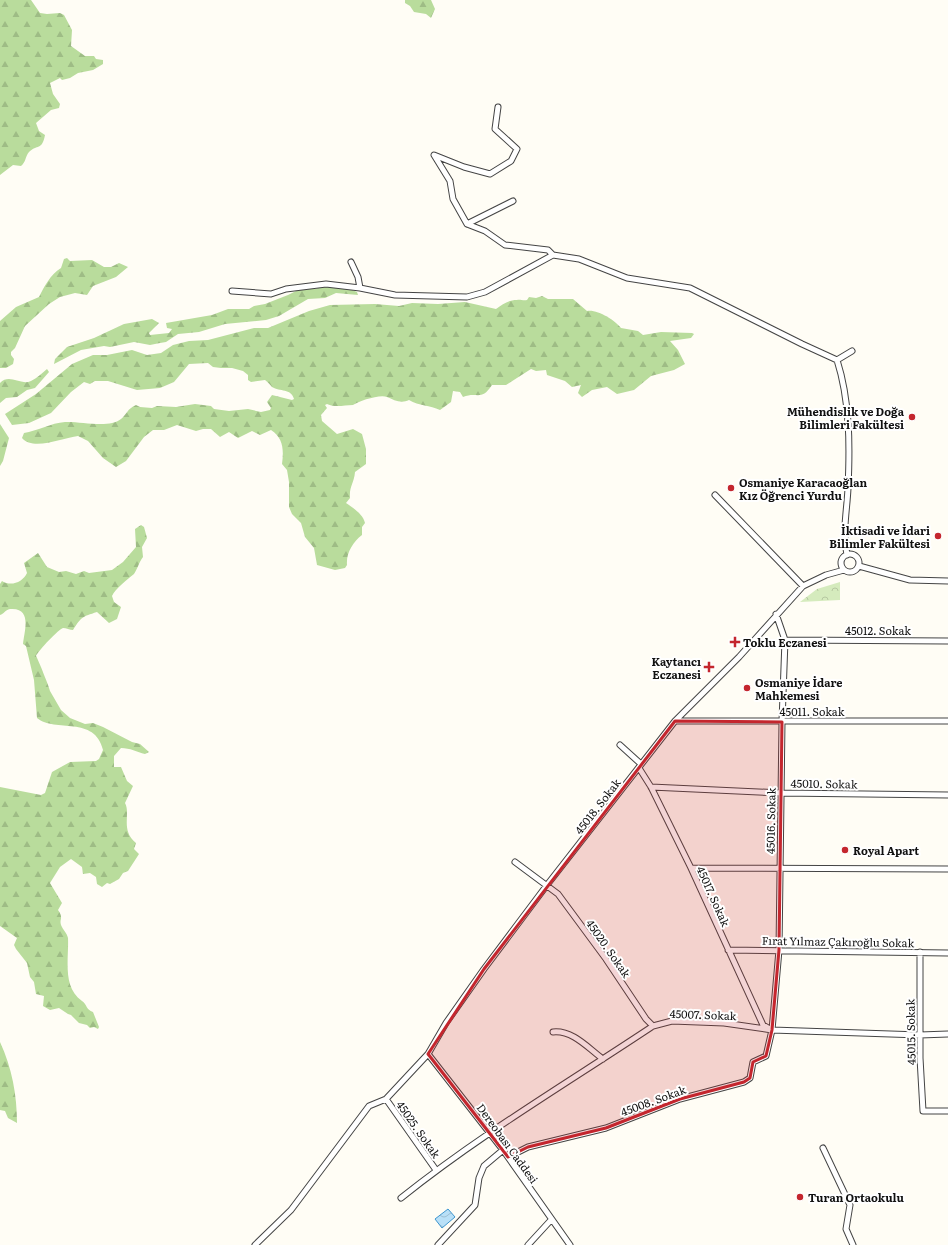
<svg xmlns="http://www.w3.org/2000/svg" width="948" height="1245" viewBox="0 0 948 1245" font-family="Literata,serif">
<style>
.forest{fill:url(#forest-firs)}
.park{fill:url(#park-crowns)}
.water{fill:url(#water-waves);stroke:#3f96cf}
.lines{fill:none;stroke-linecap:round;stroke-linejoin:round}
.minor-casing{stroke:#444;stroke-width:7}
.minor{stroke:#fff;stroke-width:5}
.marked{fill:#c4262e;fill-opacity:0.2;stroke:#c4262e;stroke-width:3;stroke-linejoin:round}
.poi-dot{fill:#c4262e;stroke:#fff;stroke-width:1.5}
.labels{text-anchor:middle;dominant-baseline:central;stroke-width:4;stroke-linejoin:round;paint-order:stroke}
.poi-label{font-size:11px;font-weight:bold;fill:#111;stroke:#fff;text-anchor:start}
.street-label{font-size:11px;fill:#111;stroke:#fff}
</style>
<defs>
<pattern id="forest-firs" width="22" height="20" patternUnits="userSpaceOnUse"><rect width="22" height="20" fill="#b9dc9c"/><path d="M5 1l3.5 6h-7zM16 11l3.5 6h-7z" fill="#9ebc85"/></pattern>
<pattern id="park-crowns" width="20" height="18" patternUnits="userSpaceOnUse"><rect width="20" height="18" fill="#d5ebbd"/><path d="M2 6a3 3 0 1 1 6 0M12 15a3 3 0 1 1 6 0" fill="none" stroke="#b6c8a1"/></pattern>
<pattern id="water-waves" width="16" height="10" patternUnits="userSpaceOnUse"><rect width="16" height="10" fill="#b9e0f7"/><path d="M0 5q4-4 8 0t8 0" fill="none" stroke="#9ebfd3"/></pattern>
</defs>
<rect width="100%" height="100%" fill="#fffdf5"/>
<path class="forest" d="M0 0H31L40 13 47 14 60 13 64 15 72 30 71 46 85 56H94L96 59 103 60V64L93 70 78 73 70 78 62 80 60 78 50 83 53 94 60 104 59 108 51 110 36 123 39 131 45 135C42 151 37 144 29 152 25 157 26 162 21 166L13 165 0 175Z
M405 0H431L435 9 431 18 426 14 414 12 410 6 405 3Z
M67 258 70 261 92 260 104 267H111L119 263 128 267 116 277 93 286 87 295 75 293 60 297 49 304 25 326 15 348 11 352V355L14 359 13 364 6 368H0V321L16 307 39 297C44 287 50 275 61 268L64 259Z
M324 286 350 289 357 292 358 295 336 293 325 298 308 299 279 316 266 320 225 324 199 332 178 334 166 342 160 343 150 345 134 342 110 347 104 346 81 350 54 364 55 359 67 347 94 338 124 324 152 319 159 323 149 333 150 335 169 333 172 329 167 328 166 323 212 315 228 309H249L254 306 265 304 288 295 300 289H315Z
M542 296 548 299H573L587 311C597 309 615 320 621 328L638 331 643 335 661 332 692 333 694 334 691 338 670 341 678 350 685 364 674 370 651 376 634 390 617 394 607 387 592 390 582 397 578 393 581 385 572 387 565 381 547 375 546 370 536 371 531 369 506 385H492C481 402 477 391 463 397L460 392 453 391 451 402 440 410C430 405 419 406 409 400 401 404 394 400 387 397 380 394 359 401 353 405 344 405 336 408 327 404L325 405 327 408 321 415 322 421 337 434 353 429 362 434 366 449V464L355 472C354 484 349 486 350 498L346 503C353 508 363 514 365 523L362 527V535C353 542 346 553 347 565L345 568 335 570 317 565 314 548 305 537 301 523 292 514 289 507V482L287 470 282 464C284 449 283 438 271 430L260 435 252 431 238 438 229 432 220 437 211 429H203L196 431 177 425 164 430H153L144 437 126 461 116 467 103 458 88 441 78 436C63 438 33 451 22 438L24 433C37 431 51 423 65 422 80 421 109 429 121 419 127 414 127 409 136 405L140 407 152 408 157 406 176 407 195 404 211 406 214 409 229 411 248 409 261 412 270 410 271 408 267 402 272 395 292 400 294 399C291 388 280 392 272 387 270 385 268 382 265 380L251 382 248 380V375L243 371 232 368H221L213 367 208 363 189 364 174 382 160 388 137 390 108 381H95L90 384 84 382 71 392 51 413 29 423 12 425 5 414 36 394 72 364 93 355H107L132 350 147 355 161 353 173 345 189 341 208 340 254 328H268L309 311 330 305 375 304 399 306 412 303 438 304 465 302 496 309C503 304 508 300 517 300 520 299 523 301 527 300L529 297 536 298Z
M47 369 49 372 35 388 27 390 17 397 6 398 0 403V383C10 373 20 386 31 381 37 378 42 373 47 369Z
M0 424 9 438 3 461 0 466Z
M141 525 144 527 147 538 142 547 143 557C139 562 137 570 134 574 128 579 115 589 112 596L114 602 121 607 117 619 109 623 97 612C82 617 82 616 73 630 70 630 66 628 63 628 59 629 38 651 36 656 38 659 50 689 50 691L61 710 70 718 85 724 93 723 103 727 132 742 140 744 149 752 145 754C137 752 130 748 121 748L114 756V767H121L127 781 133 786 125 803C131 814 120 830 136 843L134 849 139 854 128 871 123 873 119 879 110 884 107 883 102 887 97 884 96 877 90 873 83 874 82 867 71 859 60 867 50 883 62 903 58 910C64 918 59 919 61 925 63 930 67 933 68 938 69 959 62 987 82 1001 87 1004 86 1010 93 1012L99 1027 98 1029 94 1027 90 1028 87 1025 79 1023 71 1015 68 1014 59 1008 50 1010 43 1006 44 996 36 994 34 982 30 977 27 963 16 949 14 945 17 938 0 926V787L41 795 45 793 52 772 70 762 96 761 99 759 103 750C95 715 55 733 37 718L34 680 26 646 23 644C24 632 33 607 10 609 5 610 4 614 0 615V584L2 581C11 587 23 582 27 573L24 563 38 553 47 567 59 572 66 571 76 574 84 571 89 573 112 570 123 562 136 547 135 529Z
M0 1042C12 1068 17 1095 17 1123L8 1118 5 1111 0 1110Z"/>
<path class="park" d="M840 582V600L800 602 817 589Z"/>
<path class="water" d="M448 1209 455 1217 442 1228 435 1219Z"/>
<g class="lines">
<g class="minor-casing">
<path id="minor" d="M498 107 495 129 517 149 511 161 490 174 464 167 434 155 450 181 453 199 467 224 485 231 505 245 548 250 553 255 579 259 627 278 690 288 802 344 837 360
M467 224 513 201
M351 262 358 277 360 288
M232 291 271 294 286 289 326 284 360 288 395 295 467 297 485 292 553 255
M837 360C850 401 850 445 848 488 847 511 842 532 847 555
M837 360 852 351
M715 495 803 586
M841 563a9 9 0 1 1 18 0a9 9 0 1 1-18 0Z
M859 566 910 580 948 581
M785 640 948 641
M675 721H948
M620 745 641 764
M639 768 651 787 691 868 763 1025 768 1028
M651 787 781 793 948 795
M515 862 558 894 606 959 646 1019 653 1026
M691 868 948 869
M728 950 948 953
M920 952V1058L923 1111H948
M553 1032C573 1030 588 1048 603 1059
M428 1054 503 1150 570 1245
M386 1099 436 1170
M823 1148 850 1205 846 1229 853 1245
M508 1157 528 1147 606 1128 680 1099 744 1082 750 1078 753 1062 766 1056 772 1030 779 950 782 722 785 640 776 614
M401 1198C481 1134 569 1082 653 1026L672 1021 724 1023 772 1030 920 1035 948 1034
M255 1245 291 1210 369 1106 386 1099 428 1054 446 1023 484 969 547 885 675 721 739 657 803 586 826 575 844 570
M438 1245 475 1205 479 1178 484 1166 503 1150
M528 1245 551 1220"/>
</g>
<use href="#minor" class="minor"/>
</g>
<path class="marked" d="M675 721 782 722 779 950 772 1030 766 1056 753 1062 750 1078 744 1082 680 1099 606 1128 528 1147 508 1157 428 1054 484 969Z"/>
<g class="poi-dot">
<circle cx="912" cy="417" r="4"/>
<circle cx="731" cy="488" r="4"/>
<circle cx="938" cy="536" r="4"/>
<path d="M733 636h4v4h4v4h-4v4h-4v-4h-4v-4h4z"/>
<path d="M707 661h4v4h4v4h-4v4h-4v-4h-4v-4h4z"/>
<circle cx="747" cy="688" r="4"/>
<circle cx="845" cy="850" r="4"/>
<circle cx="800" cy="1197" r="4"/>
</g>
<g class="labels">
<g class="poi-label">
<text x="904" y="411" text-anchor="end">Mühendislik ve Doğa<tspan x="904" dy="13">Bilimleri Fakültesi</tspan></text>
<text x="739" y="482">Osmaniye Karacaoğlan<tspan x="739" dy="13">Kız Öğrenci Yurdu</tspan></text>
<text x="930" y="530" text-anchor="end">İktisadi ve İdari<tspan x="930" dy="13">Bilimler Fakültesi</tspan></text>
<text x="743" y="642">Toklu Eczanesi</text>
<text x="701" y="661" text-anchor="end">Kaytancı<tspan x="701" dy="13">Eczanesi</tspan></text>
<text x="755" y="682">Osmaniye İdare<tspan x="755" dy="13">Mahkemesi</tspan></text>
<text x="853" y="850">Royal Apart</text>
<text x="808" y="1197">Turan Ortaokulu</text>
</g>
<g class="street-label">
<text x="878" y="630">45012. Sokak</text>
<text x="812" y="711">45011. Sokak</text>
<text transform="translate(824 783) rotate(1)">45010. Sokak</text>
<text transform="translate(597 806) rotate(-52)">45018. Sokak</text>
<text transform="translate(770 821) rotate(-89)">45016. Sokak</text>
<text transform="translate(714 896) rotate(66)">45017. Sokak</text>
<text transform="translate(838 941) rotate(1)">Fırat Yılmaz Çakıroğlu Sokak</text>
<text transform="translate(609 948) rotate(55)">45020. Sokak</text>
<text transform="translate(703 1014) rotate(2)">45007. Sokak</text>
<text transform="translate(910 1032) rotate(-91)">45015. Sokak</text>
<text transform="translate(653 1100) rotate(-20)">45008. Sokak</text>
<text transform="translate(419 1129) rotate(55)">45025. Sokak</text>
<text transform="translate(508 1143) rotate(54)">Dereobası Caddesi</text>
</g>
</g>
</svg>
